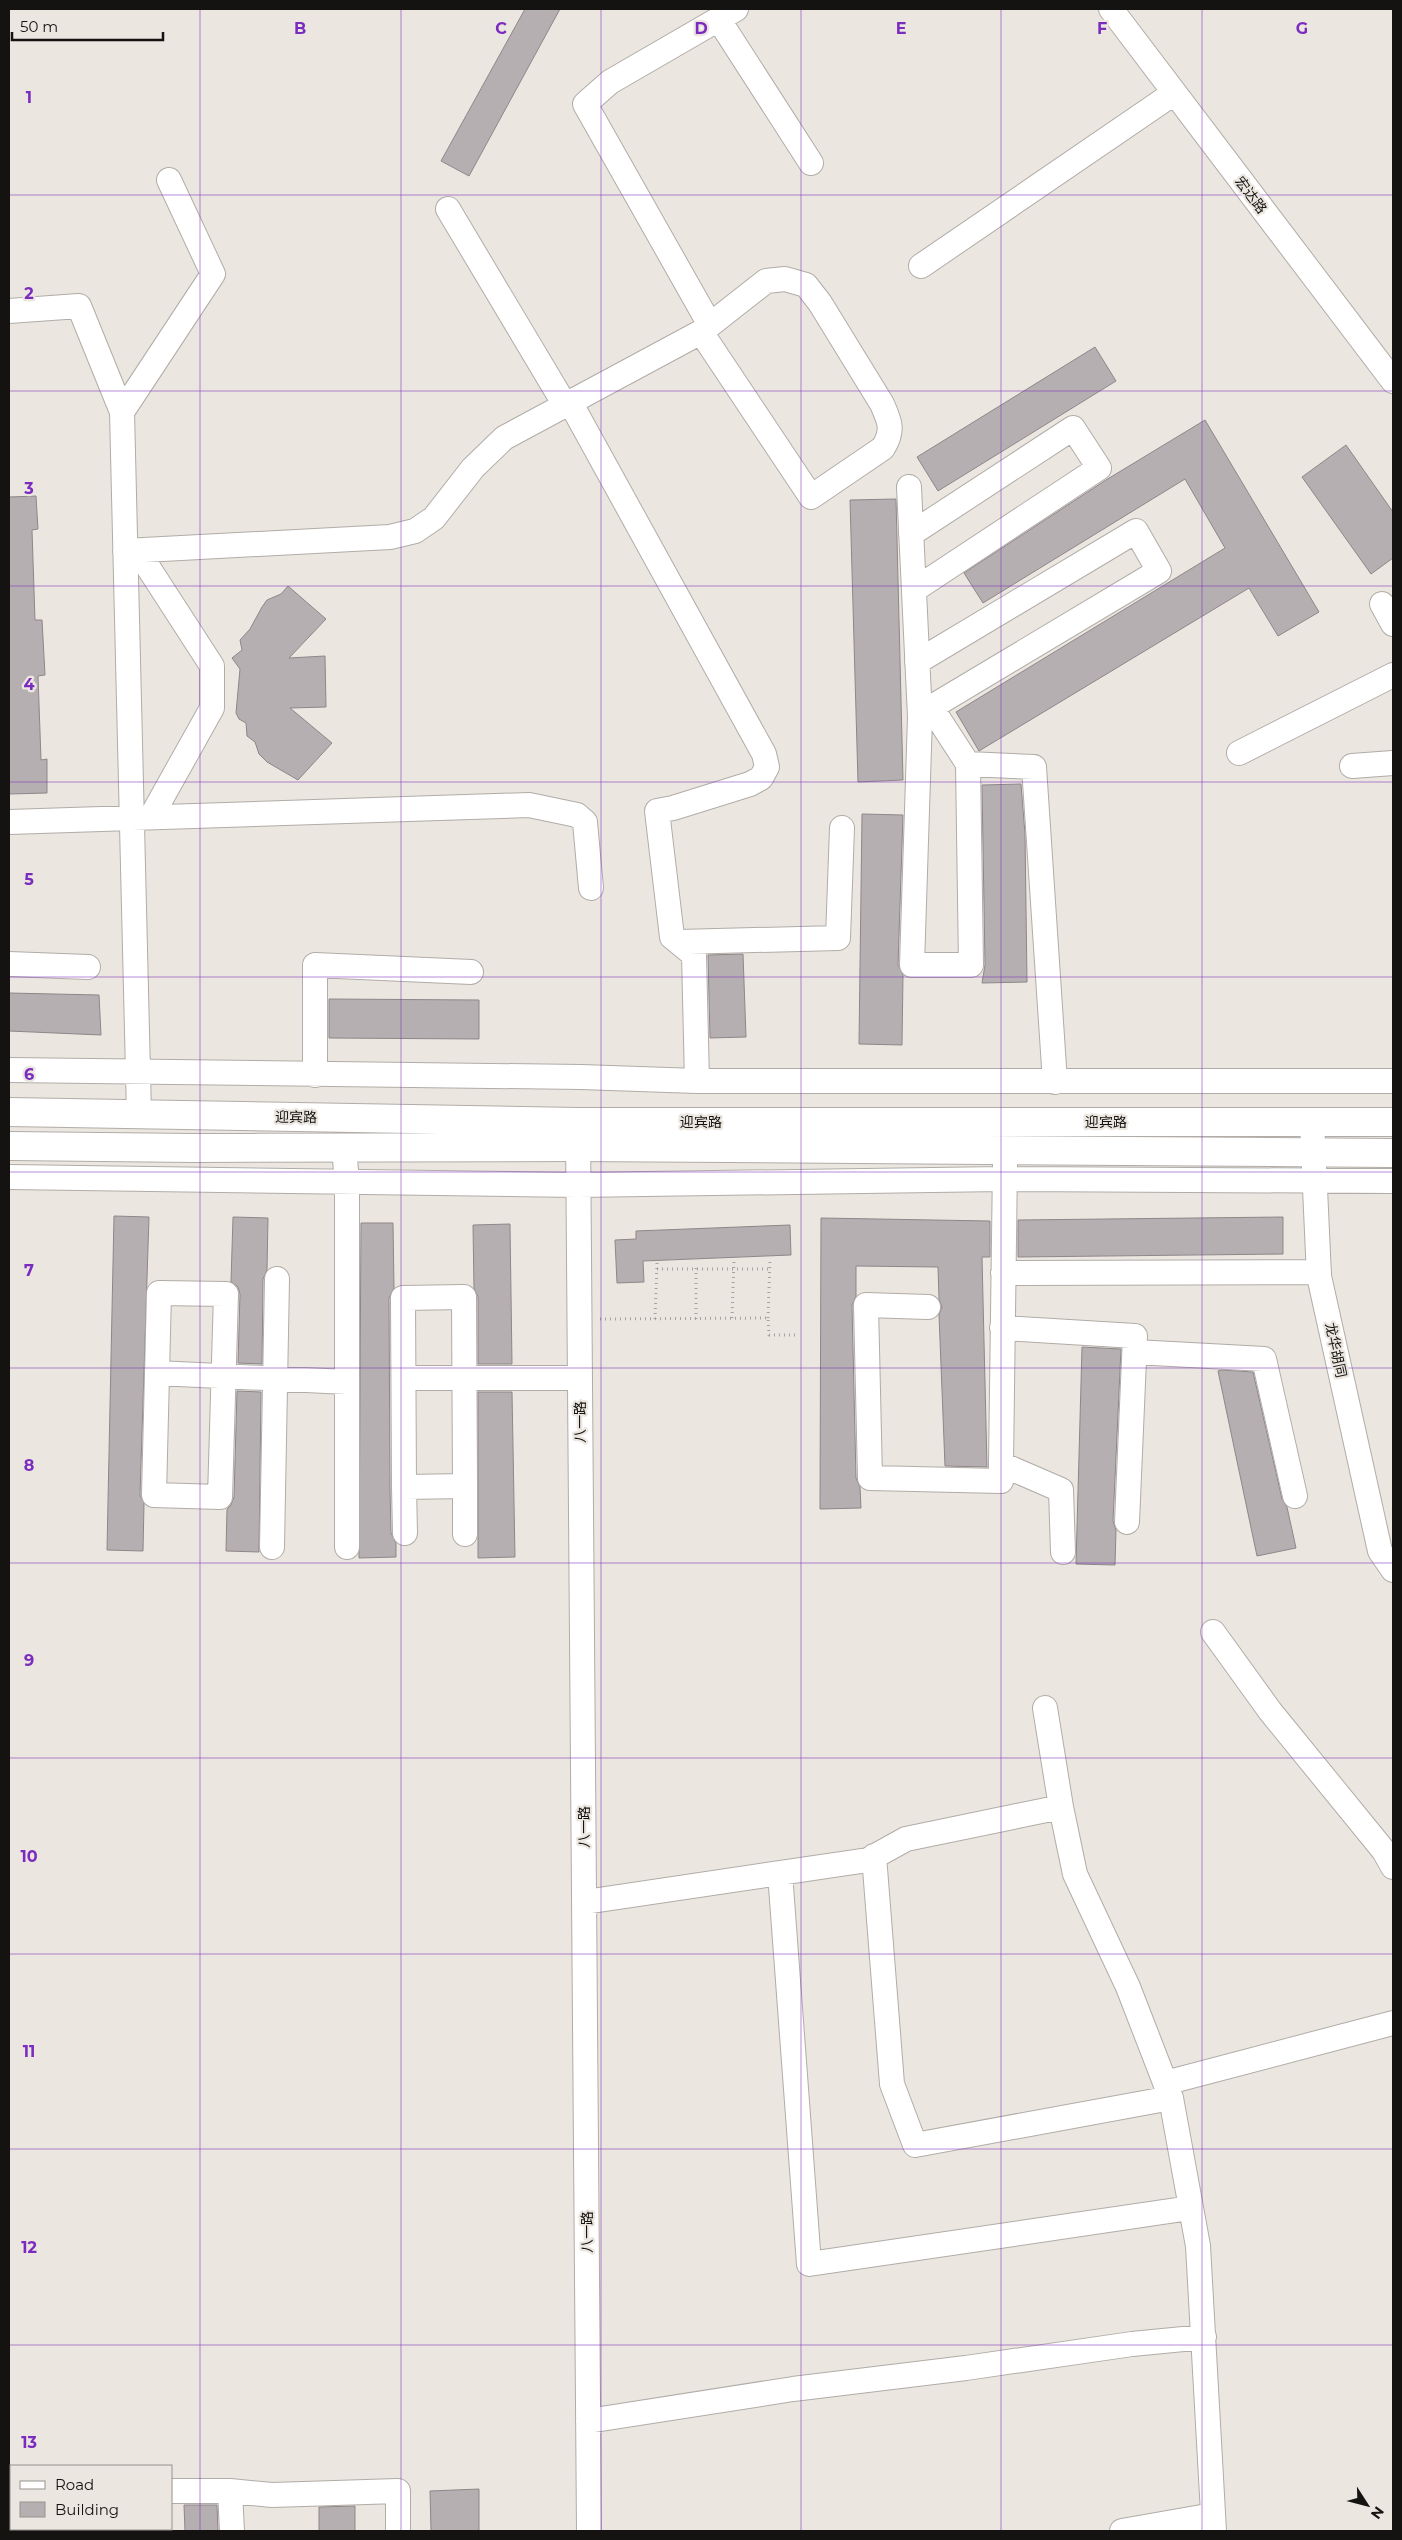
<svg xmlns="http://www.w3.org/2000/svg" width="1402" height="2540" viewBox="0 0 1402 2540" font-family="Montserrat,'Noto Sans SC',sans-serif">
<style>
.building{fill:#b6afb2;stroke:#8e878a}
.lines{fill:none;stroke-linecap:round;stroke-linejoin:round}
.minor-casing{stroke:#b1aca7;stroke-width:26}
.major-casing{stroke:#b1aca7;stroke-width:30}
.path{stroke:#a6a29d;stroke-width:3;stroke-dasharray:1 4;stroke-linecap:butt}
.minor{stroke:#fff;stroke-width:24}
.major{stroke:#fff;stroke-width:28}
.grid{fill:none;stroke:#7b2cbf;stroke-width:1;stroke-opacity:0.55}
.labels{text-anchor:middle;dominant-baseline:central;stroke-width:4.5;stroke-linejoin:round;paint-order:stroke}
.street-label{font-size:14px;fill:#151311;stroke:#ebe6e0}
.grid-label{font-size:16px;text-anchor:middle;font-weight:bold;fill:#7b2cbf;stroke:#ebe6e0;stroke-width:4.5;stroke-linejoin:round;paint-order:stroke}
</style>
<rect width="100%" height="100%" fill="#ebe6e0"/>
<path class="building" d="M525 9H560L469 176 441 161Z
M1095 347 1116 381 938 491 917 457Z
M1205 420 1319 612 1278 636 1249 588 979 751 956 712 1225 548 1185 479 983 603 964 573 1106 480Z
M1346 445 1393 512V558L1371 574 1302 477Z
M36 496 38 529 32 530 35 620H42L45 675 38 676 41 760 47 759V793L9 794V497Z
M896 499 903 780 858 782 850 500Z
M288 586 326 619 289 658 325 656 326 707 290 708 332 743 298 780 267 762 259 754 255 742 247 736 246 723 239 719 236 713 240 669 232 658 242 650 240 640 250 629 262 607 267 600 281 594Z
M1021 784 1025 834 1027 982 982 983 985 965 982 785Z
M862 814 903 815 898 965 903 974 902 1045 859 1044Z
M743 954 746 1037 710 1038 708 955Z
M9 993 99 995 101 1035 9 1031Z
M329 999 479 1000V1039L329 1038Z
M114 1216 149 1217 140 1495 144 1503 143 1551 107 1550Z
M233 1217 268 1218 267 1270 263 1279 262 1364 238 1363 240 1294 238 1287 231 1282Z
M1283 1217V1254L1018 1257V1220Z
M821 1218 990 1221V1257H982L987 1467 945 1466 939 1315 942 1307 939 1299 938 1267 856 1266V1296L852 1305 856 1478 860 1487 861 1508 820 1509Z
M361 1223H393L394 1288 389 1298 390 1487 391 1533 396 1543V1557L359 1558Z
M510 1224 512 1364H478V1297L474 1288 473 1225Z
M790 1225 791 1255 643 1261 644 1282 617 1283 615 1240 636 1239V1231Z
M1082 1347 1121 1349 1113 1521 1116 1530 1115 1565 1076 1564Z
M1222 1370 1253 1372 1282 1499 1287 1507 1296 1548 1257 1556 1218 1371Z
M237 1391 261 1392 259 1552 226 1551 227 1509 231 1505 234 1497Z
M478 1392H512L515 1557 478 1558Z
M479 2489V2531H431L430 2491Z
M184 2505H217L218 2531H185Z
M355 2506V2531H319V2507Z"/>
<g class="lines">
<g class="minor-casing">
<path id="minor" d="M1111 9 1393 381
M719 20 811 163
M448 209 565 405
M921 266 1174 93
M9 311 79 306 122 412 139 1114
M710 325 585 104 610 82 736 9
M570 402 764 754 767 767 761 778 750 784 673 808 657 811 672 937 694 955 697 1081
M122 412 213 274 169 180
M909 487 920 717 912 965H971L968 764 1034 767 1055 1082
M911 534 1073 428 1099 468 914 590
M137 550 212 666V708L151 817
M125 551 390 537 415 531 434 518 473 468 504 438 701 332 766 281 785 279 806 285 820 303 882 404C890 422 894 430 883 448L811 497 701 332
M1382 604 1393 624
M917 662 1136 531 1159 571 920 714
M931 707 968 764
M1239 753 1393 675
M1352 766 1393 763
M9 822 529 805 577 815 585 822 591 888
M679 942 838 938 842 828
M9 964 88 967
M9 1070 581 1077 697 1081H1393
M315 1075V965L471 972
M1312 1122 1319 1276 1380 1551 1393 1570
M578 1129 589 2531
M344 1148 347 1182V1547
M1005 1165 1001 1464 1061 1490 1063 1552
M9 1177 578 1185 1001 1179 1393 1181
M1003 1273 1319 1272
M159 1293 226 1294 220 1497 154 1495Z
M464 1297 465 1486 404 1487 403 1298Z
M928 1307 866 1305 870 1478 1001 1481V1464
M1002 1328 1135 1336 1127 1522
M1135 1352 1264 1359 1295 1496
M157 1373 347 1382
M404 1378H580
M465 1486V1534
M404 1487 405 1533
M272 1547 277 1279
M1213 1632 1270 1711 1384 1851 1393 1867
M1045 1708 1061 1807 1075 1874 1128 1987 1171 2098 1198 2246 1214 2531
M874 1856 892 2084 915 2145 1171 2098
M780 1873 809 2264 1190 2208
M585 1902 868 1860 906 1839 1061 1807
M1165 2083 1393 2023
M588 2421 793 2389 966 2368 1132 2344 1204 2337
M171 2491H230L272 2495 398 2491V2531
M230 2491 232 2531
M134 2531V2529
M1122 2531 1213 2515"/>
</g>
<g class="major-casing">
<path id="major" d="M9 1112 578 1122H1393
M9 1146 194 1148 578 1147 1393 1153"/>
</g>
<path class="path" d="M657 1269H770
M732 1318 734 1260
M768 1318 770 1259
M600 1319 768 1318 769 1335H799
M655 1319 657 1263
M696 1319V1264"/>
<use href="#minor" class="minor"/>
<use href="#major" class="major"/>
</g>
<path class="grid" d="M200 9V2531M401 9V2531M601 9V2531M801 9V2531M1001 9V2531M1202 9V2531M9 195H1393M9 391H1393M9 586H1393M9 782H1393M9 977H1393M9 1172H1393M9 1368H1393M9 1563H1393M9 1758H1393M9 1954H1393M9 2149H1393M9 2345H1393"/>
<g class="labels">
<g class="street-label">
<text transform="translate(1251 195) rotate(53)">宏达路</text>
<text transform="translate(296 1117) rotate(1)">迎宾路</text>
<text x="701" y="1122">迎宾路</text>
<text x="1106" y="1122">迎宾路</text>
<text transform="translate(1336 1350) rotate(78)">龙华胡同</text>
<text transform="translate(580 1422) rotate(-90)">八一路</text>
<text transform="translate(584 1827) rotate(-90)">八一路</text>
<text transform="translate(587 2232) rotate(-90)">八一路</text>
</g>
</g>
<g class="grid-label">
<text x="300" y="34">B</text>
<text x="501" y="34">C</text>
<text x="701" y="34">D</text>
<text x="901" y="34">E</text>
<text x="1102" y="34">F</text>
<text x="1302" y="34">G</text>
<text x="29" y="103">1</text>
<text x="29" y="299">2</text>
<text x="29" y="494">3</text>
<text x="29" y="690">4</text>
<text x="29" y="885">5</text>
<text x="29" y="1080">6</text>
<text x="29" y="1276">7</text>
<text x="29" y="1471">8</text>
<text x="29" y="1666">9</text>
<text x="29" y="1862">10</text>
<text x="29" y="2057">11</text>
<text x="29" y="2253">12</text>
<text x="29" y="2448">13</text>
</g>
<rect width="1402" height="2540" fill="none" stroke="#151311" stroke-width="20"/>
<rect x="10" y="2465" width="162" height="65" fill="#ebe6e0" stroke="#95928d"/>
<rect x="20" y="2481" width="25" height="8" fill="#ffffff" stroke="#95928d"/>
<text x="55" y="2490" font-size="15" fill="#151311">Road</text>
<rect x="20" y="2502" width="25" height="15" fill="#b6afb2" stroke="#95928d"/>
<text x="55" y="2515" font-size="15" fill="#151311">Building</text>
<g transform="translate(1367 2505) rotate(126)" stroke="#ebe6e0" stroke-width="4" paint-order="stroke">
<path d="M0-4L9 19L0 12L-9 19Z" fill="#151311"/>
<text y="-8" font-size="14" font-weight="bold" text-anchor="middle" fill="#151311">N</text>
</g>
<path d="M12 32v8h151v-8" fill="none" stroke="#151311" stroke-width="2.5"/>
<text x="20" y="32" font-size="15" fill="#151311" stroke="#ebe6e0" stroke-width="4" paint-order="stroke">50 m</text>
</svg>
